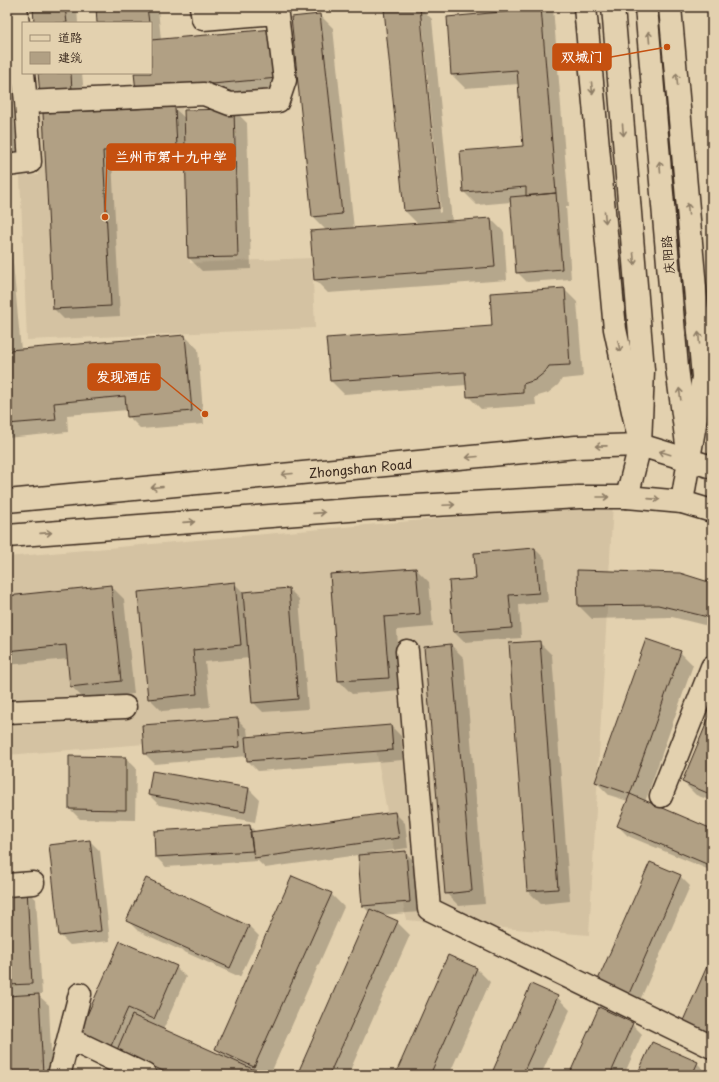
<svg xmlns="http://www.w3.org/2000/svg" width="719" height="1082" viewBox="0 0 719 1082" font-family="'Playpen Sans','LXGW WenKai TC',sans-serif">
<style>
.built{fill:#d4c2a2}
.shadow{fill:#0003;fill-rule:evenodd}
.building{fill:#b1a084;stroke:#3b2a1e}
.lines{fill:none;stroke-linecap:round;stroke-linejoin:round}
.minor-casing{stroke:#3b2a1e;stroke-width:25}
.major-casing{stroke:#3b2a1e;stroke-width:25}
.minor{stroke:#e3d1af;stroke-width:22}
.major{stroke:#e3d1af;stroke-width:22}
.oneway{stroke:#8f7e66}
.labels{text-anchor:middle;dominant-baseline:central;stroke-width:3;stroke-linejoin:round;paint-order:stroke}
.street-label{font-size:13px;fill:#3b2a1e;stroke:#e3d1af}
.leader{fill:none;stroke:#c55010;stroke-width:1.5}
.callout-dot{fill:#c55010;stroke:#e3d1af;stroke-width:1.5}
.callout{fill:#c55010;stroke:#c55010;stroke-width:1.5}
.callout-label{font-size:14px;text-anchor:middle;font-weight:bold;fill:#fff}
</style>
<rect width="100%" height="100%" fill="#e3d1af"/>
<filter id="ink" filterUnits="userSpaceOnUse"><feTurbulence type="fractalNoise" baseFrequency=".025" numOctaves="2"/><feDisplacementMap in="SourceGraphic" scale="8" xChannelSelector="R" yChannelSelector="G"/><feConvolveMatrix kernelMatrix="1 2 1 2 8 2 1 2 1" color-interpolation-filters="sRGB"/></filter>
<g filter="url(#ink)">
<path class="built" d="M182 104 190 263 312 258 315 328 27 340 20 176 38 175 35 110Z
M613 503 589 935 406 920 372 726 7 755V557Z"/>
<path class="shadow" d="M34 7H77L78 23H35Z
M97 7H178L158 9 161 40 273 30 290 91 150 104 135 73H151V23H98Z
M410 7H420L432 19 452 222 491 219 504 232 507 280 328 293 315 280 327 231 313 217 320 15 333 28 354 229 418 224 405 211ZM420 19H422L441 212 439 213Z
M513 7H553L569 206H566L571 279 527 282 517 272 511 202 477 205 464 192 524 147 519 84 465 88 452 75 513 12Z
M7 56 19 166 11 152H7Z
M39 73H82L85 105Z
M174 108 186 119 234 110 247 123 251 269 202 271 189 258 187 157 112 160 120 316 64 319 54 309 44 114Z
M7 197 21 350 185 336 198 349 204 424 141 429 128 416V410L67 415 68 432 7 438Z
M564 289 577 302 583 377 562 379 558 385 548 393 535 397 536 405 481 409 468 396 467 385 344 394 331 381 327 339 493 327Z
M535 549 545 559 548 602 519 605 521 638 464 642 454 632 450 582 477 580Z
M416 569 429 582 433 627 397 630 401 690 352 694 339 681 331 575Z
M234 583 244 593 289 589 299 599 308 709 263 712 253 702 250 658 205 662 210 707 162 711 149 698Z
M712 584V627L672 617 592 619 579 606Z
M111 586 124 599 134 694 84 699 71 686 68 659 7 665V597Z
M539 642 552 655 570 901 541 904 528 891Z
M451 645 464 658 485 904 459 906 446 893Z
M680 652 693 665 645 802 712 830V871L628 836 618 826 628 801 609 795 596 782Z
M712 713V801L696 795 683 782Z
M237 719 247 729 248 737 391 726 401 736 403 760 258 771 248 761V756L155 764 145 754 143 726Z
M70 757 126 758 136 768 135 820 80 819 70 809Z
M249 789 259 799 255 822 159 805 149 795Z
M395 813 405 823 408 848 366 854V855L405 852 415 862 420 912 382 915 397 922 410 935 348 1075H298L370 913 363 906 358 855 265 868 258 861 166 867 156 857 250 826 256 832Z
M90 841 100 851 110 941 70 945 60 935Z
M680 876 690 886 638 1005 608 992Z
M26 889 36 899 42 994H37L49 1005 52 1075H7V890Z
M331 894 344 907 270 1075H158L91 1041 81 1031 176 967 186 977 163 1030 224 1057 216 1049Z
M128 921 249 926 259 936 240 977 138 931Z
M449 956 477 969 490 982 449 1075H396Z
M557 997 570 1010 541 1075H492Z
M632 1024 642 1034 624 1075H570Z
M697 1063 707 1073 706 1075H638Z"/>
<path class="building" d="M33 7H65L67 23H34Z
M96 7H147L149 23H97Z
M399 7H420L439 208 404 211 384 9Z
M512 7H541L556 193 526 196V187L463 192 460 151 523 146 517 70 451 75 447 17 512 11Z
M320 14 342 214 312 217 291 17Z
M273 29 278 78 136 91 134 73H151V40Z
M38 73H71L72 92 40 95Z
M175 107 177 147 103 151 111 306 53 309 43 113Z
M234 109 238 257 188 258 184 110Z
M556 193 562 269 516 273 510 197Z
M491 218 495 267 314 280 310 231Z
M565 288 570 365 549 366 545 372 535 380 523 384V393L467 397 465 372 330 381 326 338 492 326 490 293Z
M7 325 9 350 185 335 192 411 127 417 125 396 54 403 56 420 7 424Z
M535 548 539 593 509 595 512 628 453 632 449 581 476 579 474 553Z
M416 568 420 614 384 617 389 678 338 681 330 574Z
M577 570 680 573 712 583V618L658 605 578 606Z
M235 582 241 645 193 650 197 694 148 699 138 592Z
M111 585 121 681 70 687 66 645 7 651V596Z
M289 588 298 699 252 703 243 592Z
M646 639 681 651 630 794 595 782Z
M540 641 558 889 527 891 509 643Z
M451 644 472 891 445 894 424 647Z
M712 710V795L682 782Z
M238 718 240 747 144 754 142 725Z
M391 725 393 750 247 761 245 737Z
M69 756 126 757V810L69 809Z
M152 771 249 788 245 812 148 795Z
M630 794 712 829V858L709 865 617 826Z
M395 812 399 838 254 858 250 832Z
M250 825 253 851 155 857 154 831Z
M90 840 101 931 59 936 49 845Z
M406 851 410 902 362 906 358 855Z
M650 862 681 875 628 996 597 982Z
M292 876 332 893 254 1067 215 1049Z
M146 878 249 926 230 968 126 921Z
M27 888 32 984 7 985V889Z
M370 909 398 921 329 1075H297Z
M120 941 177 966 154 1019 128 1008 111 1046 80 1031Z
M448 955 477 968 430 1075H395Z
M712 955V1031L710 1036 682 1023Z
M531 984 558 996 522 1075H491Z
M39 994 43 1075H7V996Z
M599 1007 633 1023 610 1075H569Z
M132 1015 266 1075H172L117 1050Z
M652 1042 698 1062 692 1075H637Z"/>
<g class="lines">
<g class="minor-casing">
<path id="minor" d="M16 7 23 70
M201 7 203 19 276 13
M585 7 615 329 637 430
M670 7 703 377 690 453
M23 73 26 102 204 94 230 104 278 101 285 80 276 7
M7 165 30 162 26 102
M407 651 429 909 712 1047
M7 712 125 707
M661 796 712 667
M7 885 33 883
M70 1039 145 1075
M59 1075 80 994"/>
</g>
<g class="major-casing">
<g id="major">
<path d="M613 7 643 370 640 445 627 497"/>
<path d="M646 7 677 368 689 460 682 502"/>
<path id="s1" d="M7 501 576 447 640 445 712 467"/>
<path d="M7 536 362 509 579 497H627L682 502 712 511"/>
</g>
</g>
<use href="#minor" class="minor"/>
<use href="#major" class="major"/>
</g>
<defs><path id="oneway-shaft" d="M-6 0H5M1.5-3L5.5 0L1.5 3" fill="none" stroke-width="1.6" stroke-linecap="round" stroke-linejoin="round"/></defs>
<g class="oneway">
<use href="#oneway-shaft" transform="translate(649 37) rotate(-95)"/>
<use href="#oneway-shaft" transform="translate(677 79) rotate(-95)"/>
<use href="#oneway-shaft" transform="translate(592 88) rotate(85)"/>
<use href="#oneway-shaft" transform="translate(623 130) rotate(85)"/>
<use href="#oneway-shaft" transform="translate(660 167) rotate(-95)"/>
<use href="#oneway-shaft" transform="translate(688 209) rotate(-95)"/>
<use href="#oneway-shaft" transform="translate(605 217) rotate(85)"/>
<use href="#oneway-shaft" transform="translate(634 259) rotate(85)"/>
<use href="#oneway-shaft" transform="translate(699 338) rotate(-95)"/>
<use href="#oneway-shaft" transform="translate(619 346) rotate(78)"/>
<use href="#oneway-shaft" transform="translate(680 394) rotate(-98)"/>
<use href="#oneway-shaft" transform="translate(601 446) rotate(179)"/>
<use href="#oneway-shaft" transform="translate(665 453) rotate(-163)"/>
<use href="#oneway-shaft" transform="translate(472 457) rotate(175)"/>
<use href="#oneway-shaft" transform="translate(287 474) rotate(175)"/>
<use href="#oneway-shaft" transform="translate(157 487) rotate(175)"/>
<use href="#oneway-shaft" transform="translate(603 497)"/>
<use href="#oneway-shaft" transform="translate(654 499) rotate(4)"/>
<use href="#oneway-shaft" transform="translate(449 505) rotate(-3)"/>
<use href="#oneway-shaft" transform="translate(319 513) rotate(-4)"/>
<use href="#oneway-shaft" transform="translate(189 522) rotate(-4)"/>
<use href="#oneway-shaft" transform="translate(46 533) rotate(-4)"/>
</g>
</g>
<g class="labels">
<g class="street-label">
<text transform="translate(667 255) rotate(-95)">庆阳路</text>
<text stroke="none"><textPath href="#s1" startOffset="355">Zhongshan Road</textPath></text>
</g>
</g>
<path class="leader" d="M667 47L611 57M105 217L107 157M205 414L160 377"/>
<g class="callout-dot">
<circle cx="667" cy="47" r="4"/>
<circle cx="105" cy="217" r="4"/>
<circle cx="205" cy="414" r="4"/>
</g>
<g class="callout">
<rect x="553" y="44" width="58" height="26" rx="4"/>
<rect x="107" y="144" width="128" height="26" rx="4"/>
<rect x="88" y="364" width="72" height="26" rx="4"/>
</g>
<g class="callout-label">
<text x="582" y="62">双城门</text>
<text x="171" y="162">兰州市第十九中学</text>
<text x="124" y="382">发现酒店</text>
</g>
<rect width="719" height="1082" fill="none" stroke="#e3d1af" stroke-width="24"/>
<rect x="12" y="12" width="695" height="1058" fill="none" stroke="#3b2a1e" stroke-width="1.5" filter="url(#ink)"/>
<rect x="22" y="22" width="130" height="52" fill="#e3d1af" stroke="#a08e75"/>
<rect x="30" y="35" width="20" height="6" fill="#e3d1af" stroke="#a08e75"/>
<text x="58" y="42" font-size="12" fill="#3b2a1e">道路</text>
<rect x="30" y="52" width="20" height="12" fill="#b1a084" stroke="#a08e75"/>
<text x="58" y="62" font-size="12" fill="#3b2a1e">建筑</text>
</svg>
